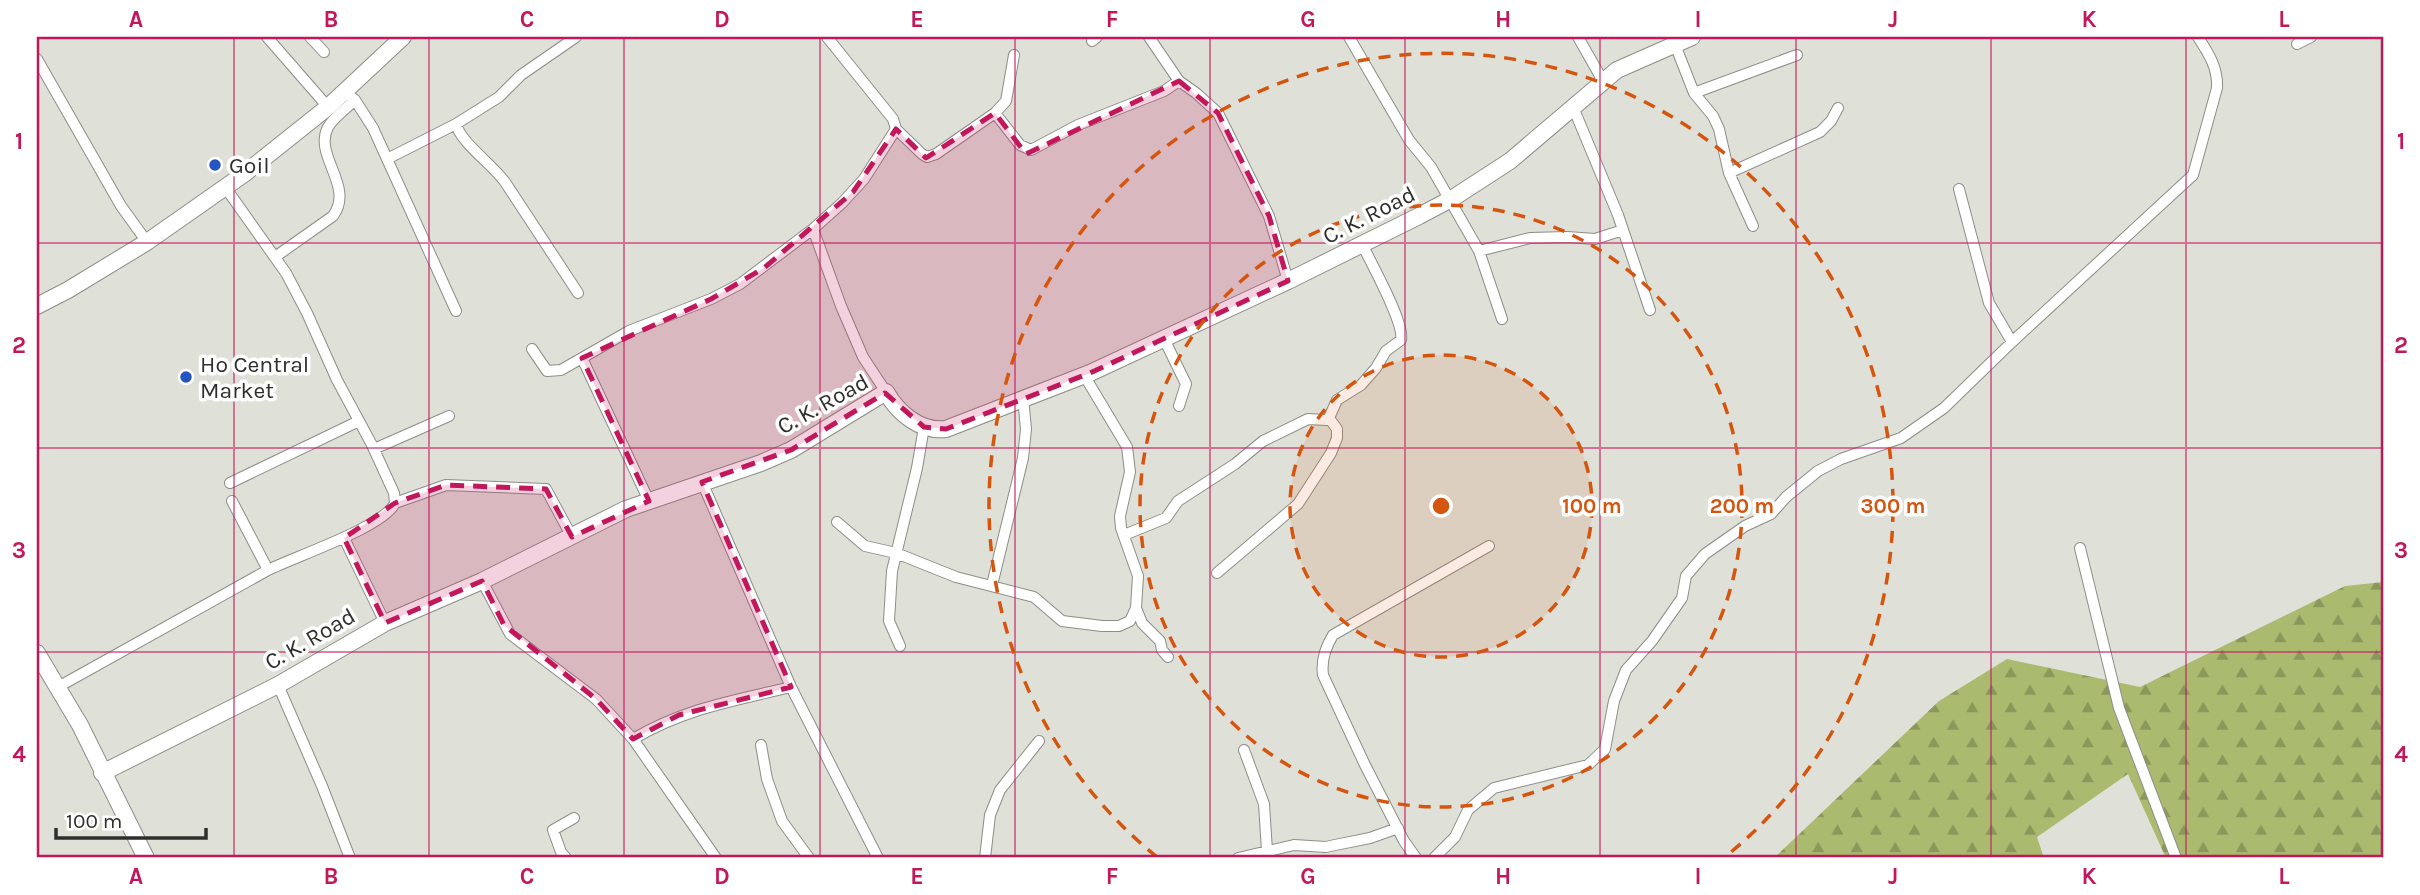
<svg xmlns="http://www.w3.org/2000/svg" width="2420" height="895" viewBox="0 0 2420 895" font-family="Karla,sans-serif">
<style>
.forest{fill:url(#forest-firs)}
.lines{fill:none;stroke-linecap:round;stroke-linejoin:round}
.street-casing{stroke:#8c8e86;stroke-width:12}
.secondary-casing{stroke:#8c8e86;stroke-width:18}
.street{stroke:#fff;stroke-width:10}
.secondary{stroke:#fff;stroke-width:16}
.marked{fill:#c2185b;fill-opacity:0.2;stroke:#c2185b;stroke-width:5;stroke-dasharray:14 9;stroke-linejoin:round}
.grid{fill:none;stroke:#c2185b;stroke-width:2;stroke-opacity:0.55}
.ring{fill:none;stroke:#d5550f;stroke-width:3.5;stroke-dasharray:12 9}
.poi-dot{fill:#2655c3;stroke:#fff;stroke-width:2.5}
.labels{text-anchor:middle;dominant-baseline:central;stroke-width:7;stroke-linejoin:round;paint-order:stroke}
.poi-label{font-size:23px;fill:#2e2f2c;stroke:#fff;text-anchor:start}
.street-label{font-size:23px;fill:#2e2f2c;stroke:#fff}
.centre{fill:#d5550f;stroke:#fff;stroke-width:3.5}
.ring-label{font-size:21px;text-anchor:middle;font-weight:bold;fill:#d5550f;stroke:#fff;stroke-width:7;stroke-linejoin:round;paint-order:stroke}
.neatline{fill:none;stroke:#c2185b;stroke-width:2.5}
.grid-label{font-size:23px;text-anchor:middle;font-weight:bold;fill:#c2185b}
</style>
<defs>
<pattern id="forest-firs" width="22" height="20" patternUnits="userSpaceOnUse" patternTransform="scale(1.75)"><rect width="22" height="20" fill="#aabb6f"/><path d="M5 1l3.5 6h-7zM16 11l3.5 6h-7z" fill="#8b985b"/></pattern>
</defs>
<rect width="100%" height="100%" fill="#dfe1d9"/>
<path class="forest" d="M2383 582V858H2166L2128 774 2037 837 2044 858H1774L1939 701 2007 659 2140 687 2345 586Z"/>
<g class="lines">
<g class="street-casing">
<path id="street" d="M267 37 328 107
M310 37 324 52
M827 37 893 119 896 129 864 179 842 203 813 229 841 306 863 357 886 392
M1149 37 1179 81 1196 93 1218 113 1226 129 1269 216 1288 281
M1349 37 1409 140 1431 167 1479 251 1530 238 1567 237 1595 239 1623 230
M1578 37 1603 81
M1672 37 1694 93 1713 116 1719 129 1729 173 1753 226
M1092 41 1097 37
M2297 44 2311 37
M37 59 121 206 147 242
M345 92 355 100 373 128 456 311
M1694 93 1797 55
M1573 107 1618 215 1650 310
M995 113 1020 145 1031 150 1078 125 1164 91 1179 81
M456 124C461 143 491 163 505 182L578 293
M896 129 922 154 927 157 936 154 995 113 1006 101 1014 55
M387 159 456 124 499 97 521 75 576 37
M1729 173 1820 132 1831 121 1838 108
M225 187 286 273 307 313 337 380 372 445 394 493 395 503C384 527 296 556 268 570L232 501
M1959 189 1989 303 2012 342
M1479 251 1502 319
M275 257 333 216C355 186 313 156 328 127 334 117 347 108 355 100
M1164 339 1186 384 1179 406
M532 349 547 371 561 370 629 331 711 299 740 284 813 229
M582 358 649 501
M1084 375 1127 447 1130 472 1120 516 1121 528 1138 576 1136 608 1142 623 1160 641 1162 650 1168 657
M374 449 449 416
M702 482 791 687 878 858
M230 483 359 421
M395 503 446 485 546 489 572 537
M837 522 865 546 896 553 956 577 1034 597 1062 621 1102 626H1119L1130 621 1136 608
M1124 535 1166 518 1178 501 1235 464 1263 441 1308 419 1326 420 1329 418 1337 400 1361 385 1376 368 1386 351 1401 340C1405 323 1371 263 1362 244
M344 538 385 623
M2080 548 2119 708 2176 858
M1217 573 1298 504 1331 453 1337 438V429L1329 418
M482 581 510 634 596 699 633 739 716 858
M992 585 1023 458 1026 429 1023 397
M900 646 889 621 892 571 917 468 924 427
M278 685 322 786 350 858
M58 687 268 570
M633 739C686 708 733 701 791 687
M761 745 767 779 782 821 809 858
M1244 750 1264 804 1267 851
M566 858 561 852 553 830 574 818
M985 858 990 815 1000 790 1039 741
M1238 858 1294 845 1326 847 1335 845 1370 838 1398 828
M1416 858 1404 841 1365 765 1323 675C1321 660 1325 648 1333 635L1489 546
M1434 858 1455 837 1468 810 1494 788 1588 765 1605 749 1614 701 1626 670 1652 641 1682 598 1686 576 1705 554 1745 526 1771 514 1786 497 1818 471 1841 459 1901 438 1944 408 2012 342 2193 175 2217 88C2218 68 2209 54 2198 37"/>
</g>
<g class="secondary-casing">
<path id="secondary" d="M37 306 68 290 147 242 244 174 328 107 403 37
M37 653 80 725 146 858
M102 773 278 685 385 623 482 581 626 509 761 463 791 450 886 392C898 413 920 432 946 429L1090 373 1288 281 1419 216 1453 198 1510 161 1617 70 1692 37"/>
</g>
<use href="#street" class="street"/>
<use href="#secondary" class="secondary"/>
</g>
<path class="marked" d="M1179 81 1218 113 1269 216 1288 281 1090 373 946 429 924 427 885 393 791 450 702 482 791 687 679 715 633 739 596 699 504 625 482 581 385 623 344 538 395 503 446 485 546 489 572 537 649 501 582 358 711 299 764 268 853 192 896 129 926 158 995 113 1026 154Z"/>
<path class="grid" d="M234 37V858M429 37V858M624 37V858M820 37V858M1015 37V858M1210 37V858M1405 37V858M1600 37V858M1796 37V858M1991 37V858M2186 37V858M37 243H2383M37 448H2383M37 652H2383"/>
<circle cx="1441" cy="506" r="151" fill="#d5550f" fill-opacity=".12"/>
<g class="ring">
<circle cx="1441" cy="506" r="151"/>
<circle cx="1441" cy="506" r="301"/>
<path d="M1157 857A452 452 0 1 1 1725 857"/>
</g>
<g class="poi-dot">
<circle cx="215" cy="165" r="7"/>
<circle cx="186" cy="377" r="7"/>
</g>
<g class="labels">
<g class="poi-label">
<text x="229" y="165">Goil</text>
<text x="200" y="364">Ho Central<tspan x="200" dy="26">Market</tspan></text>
</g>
<g class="street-label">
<text transform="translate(1369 215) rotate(-27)">C. K. Road</text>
<text transform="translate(823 404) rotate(-29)">C. K. Road</text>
<text transform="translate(310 639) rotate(-30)">C. K. Road</text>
</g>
</g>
<circle cx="1441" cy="506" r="10" class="centre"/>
<g class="ring-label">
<text x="1592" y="513">100 m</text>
<text x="1742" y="513">200 m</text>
<text x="1893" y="513">300 m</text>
</g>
<rect width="2420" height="895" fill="none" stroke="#ffffff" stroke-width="77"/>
<path d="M56 828v10h150v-10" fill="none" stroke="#2e2f2c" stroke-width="3.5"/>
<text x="66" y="828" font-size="21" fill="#2e2f2c" stroke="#ffffff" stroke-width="5" paint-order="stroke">100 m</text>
<rect x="38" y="38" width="2344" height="818" class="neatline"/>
<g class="grid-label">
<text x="136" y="27">A</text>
<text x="331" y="27">B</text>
<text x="527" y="27">C</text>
<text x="722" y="27">D</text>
<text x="917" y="27">E</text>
<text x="1112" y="27">F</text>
<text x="1308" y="27">G</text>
<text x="1503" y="27">H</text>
<text x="1698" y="27">I</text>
<text x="1893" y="27">J</text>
<text x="2089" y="27">K</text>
<text x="2284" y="27">L</text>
<text x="19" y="149">1</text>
<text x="2401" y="149">1</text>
<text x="19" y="353">2</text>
<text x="2401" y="353">2</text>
<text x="19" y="558">3</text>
<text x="2401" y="558">3</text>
<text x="19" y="762">4</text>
<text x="2401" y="762">4</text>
<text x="136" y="884">A</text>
<text x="331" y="884">B</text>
<text x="527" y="884">C</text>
<text x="722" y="884">D</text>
<text x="917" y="884">E</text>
<text x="1112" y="884">F</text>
<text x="1308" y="884">G</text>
<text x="1503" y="884">H</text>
<text x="1698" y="884">I</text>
<text x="1893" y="884">J</text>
<text x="2089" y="884">K</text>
<text x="2284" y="884">L</text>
</g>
</svg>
